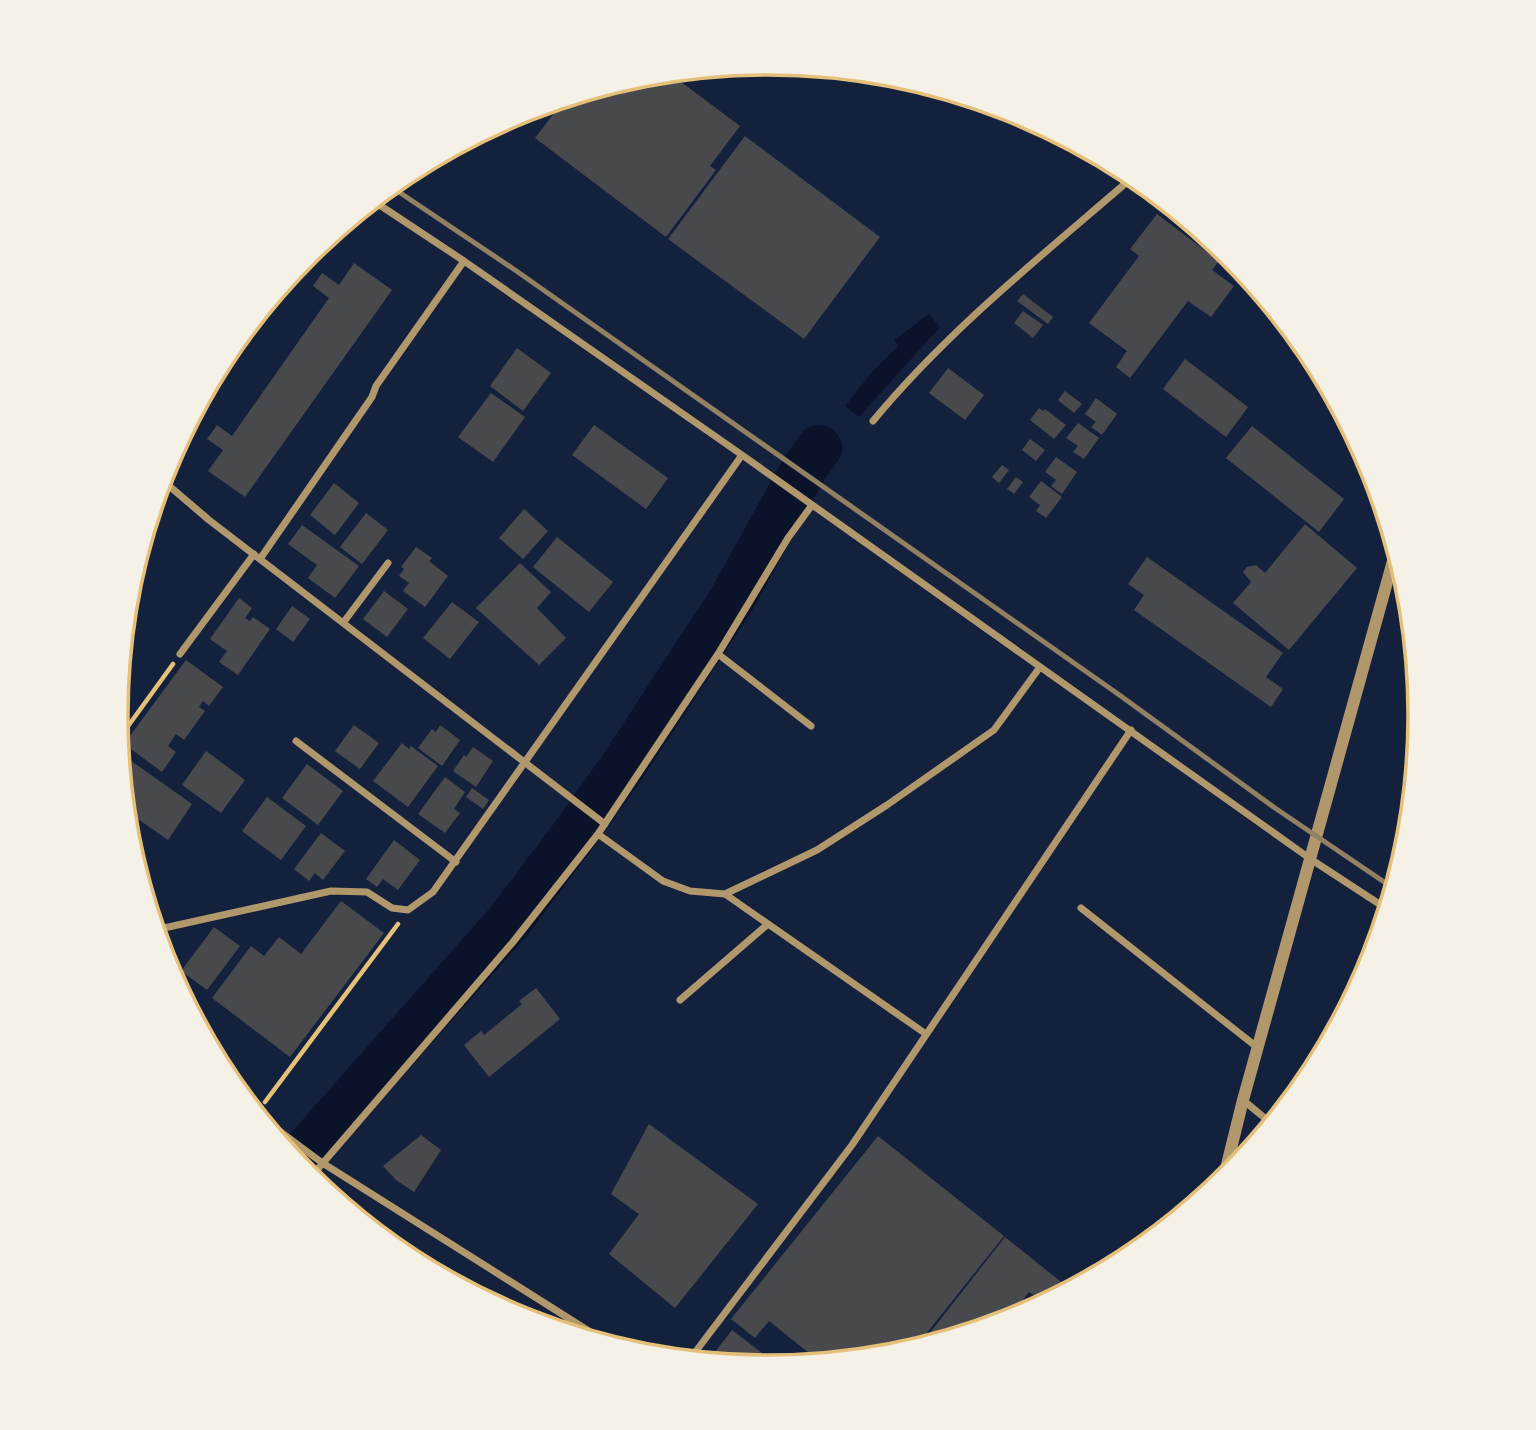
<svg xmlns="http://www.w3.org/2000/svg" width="1536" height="1430" viewBox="0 0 1536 1430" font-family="Poppins,sans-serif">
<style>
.water{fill:#0b132b}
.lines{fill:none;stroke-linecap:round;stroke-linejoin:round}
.river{stroke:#0b132b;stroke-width:46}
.building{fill:#48494c}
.path{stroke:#e5c07b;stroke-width:4.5}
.minor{stroke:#b1986c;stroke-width:7}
.tertiary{stroke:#b1986c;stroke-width:12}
.rail{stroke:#918062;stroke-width:5}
.rim{fill:none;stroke:#e5c07b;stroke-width:3.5}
</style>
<rect width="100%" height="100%" fill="#14213d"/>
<path class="water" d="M929 314 940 327 859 417 845 406 871 373 898 346 894 340Z"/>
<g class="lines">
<path class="river" d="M296 1162 510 920 574 835 621 769 732 599 804 469 819 448"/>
</g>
<path class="building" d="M669 73 740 126 710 166 716 170 666 237 535 138 565 99 641 75Z
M745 136 880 237 804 339 668 239Z
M1157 214 1219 261 1212 270 1234 286 1211 317 1188 301 1130 378 1116 367 1127 351 1089 323 1139 256 1130 249Z
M354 263 392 290 245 497 208 471 223 450 207 439 217 425 232 436 329 298 313 286 322 273 339 285Z
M1023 294 1053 317 1048 324 1017 301Z
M1023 311 1043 325 1033 338 1014 323Z
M517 348 551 373 523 411 490 386Z
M1185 359 1248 407 1226 437 1163 389Z
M948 368 984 395 965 420 929 393Z
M1065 391 1082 404 1074 413 1058 400Z
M491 393 525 417 493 462 458 437Z
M1096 398 1117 414 1102 435 1091 427 1096 422 1085 414Z
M1039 408 1043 411 1045 409 1066 425 1054 439 1030 420Z
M1078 423 1099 438 1084 459 1073 452 1078 446 1066 438Z
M594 425 668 478 646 509 572 455Z
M1252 426 1344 499 1319 532 1226 458Z
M1030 439 1045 450 1036 461 1022 450Z
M1056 457 1077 472 1062 494 1051 486 1056 480 1045 472Z
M1002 465 1009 470 999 483 992 477Z
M1016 477 1023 482 1014 494 1007 489Z
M1041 481 1062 497 1046 518 1036 511 1040 505 1029 497Z
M334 483 359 503 335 535 310 515Z
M524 509 548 531 523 559 499 538Z
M366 513 388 530 362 564 340 547Z
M1305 524 1357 568 1289 650 1233 603 1251 582 1243 572 1247 567 1256 565 1265 573Z
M302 525 359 566 335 598 308 578 317 565 288 544Z
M557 537 613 582 589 612 533 567Z
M416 547 432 558 429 561 448 576 425 607 403 591 409 583 399 576 404 569 401 567Z
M1147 557 1283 653 1266 677 1283 689 1271 707 1134 610 1144 595 1128 584Z
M520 563 551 592 537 608 566 638 539 665 476 608Z
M384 591 408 609 387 637 363 619Z
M239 598 252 608 245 618 250 621 253 617 270 629 238 675 219 662 227 651 210 639Z
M452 602 479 622 450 659 423 638Z
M292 606 310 619 293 642 276 629Z
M186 660 223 687 209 706 203 701 199 707 205 711 184 740 176 734 168 746 176 752 162 772 124 744Z
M354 725 379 743 360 769 335 751Z
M440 725 460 740 442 766 418 748 432 729 436 732Z
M402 743 409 749 411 746 438 766 408 807 373 781Z
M473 747 493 761 476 787 453 771 464 755 466 757Z
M206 751 245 780 221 813 182 785Z
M120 753 192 804 168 840 125 810Z
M307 764 343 791 318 825 282 798Z
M445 777 465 792 454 809 460 813 445 833 418 814Z
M472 788 489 800 483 809 466 797Z
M267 797 306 826 281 860 242 831Z
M321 833 345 851 323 880 315 873 309 881 294 869Z
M394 840 420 860 398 890 383 879 377 887 366 879Z
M341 901 384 933 290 1057 212 998 251 946 264 956 279 937 301 954Z
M214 927 240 946 207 990 181 971Z
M536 988 560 1019 489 1077 464 1045 481 1031 484 1035 522 1004 519 1001Z
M649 1124 758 1204 675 1308 609 1254 639 1214 611 1194Z
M421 1135 441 1150 414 1192 396 1180 383 1166Z
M878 1136 1004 1236 914 1349 895 1355 820 1362 769 1321 755 1338 731 1319Z
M1005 1237 1070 1289 1044 1303 1029 1292 1007 1321 992 1325 989 1323 985 1327 918 1348Z
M732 1330 779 1366 768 1367 708 1361Z"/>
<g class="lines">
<path class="path" d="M118 740 173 664
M265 1102 398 924"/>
<path class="minor" d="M372 200 464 261 742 455 1312 860 1387 909
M873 421C949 329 1044 254 1134 176
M161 479 209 520 605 824
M260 559 372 397 376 386 464 261
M343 623 388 563
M180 654 254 554
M718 654 811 726
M296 741 456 862
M598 834 663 881 690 891 725 894 817 850 887 805 994 730 1040 667
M725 894 926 1034
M1081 908 1258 1048
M155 930 331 891 367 892 392 908 408 910 433 892 742 455
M680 1000 768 924
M1243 1100 1272 1124
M254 1112 321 1162 611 1345
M310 1178 513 942 598 834 718 654 788 538 812 505
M690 1359 852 1145 1131 730"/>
<path class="tertiary" d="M1223 1181 1243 1100 1396 550"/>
<path class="rail" d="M390 186 515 270 1118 694 1275 808 1393 888"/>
</g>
<path d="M0 0H1536V1430H0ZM128 715a640 640 0 1 1 1280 0a640 640 0 1 1-1280 0Z" fill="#f6f1e7" fill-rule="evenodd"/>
<path class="rim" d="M128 715a640 640 0 1 1 1280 0a640 640 0 1 1-1280 0Z"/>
</svg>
